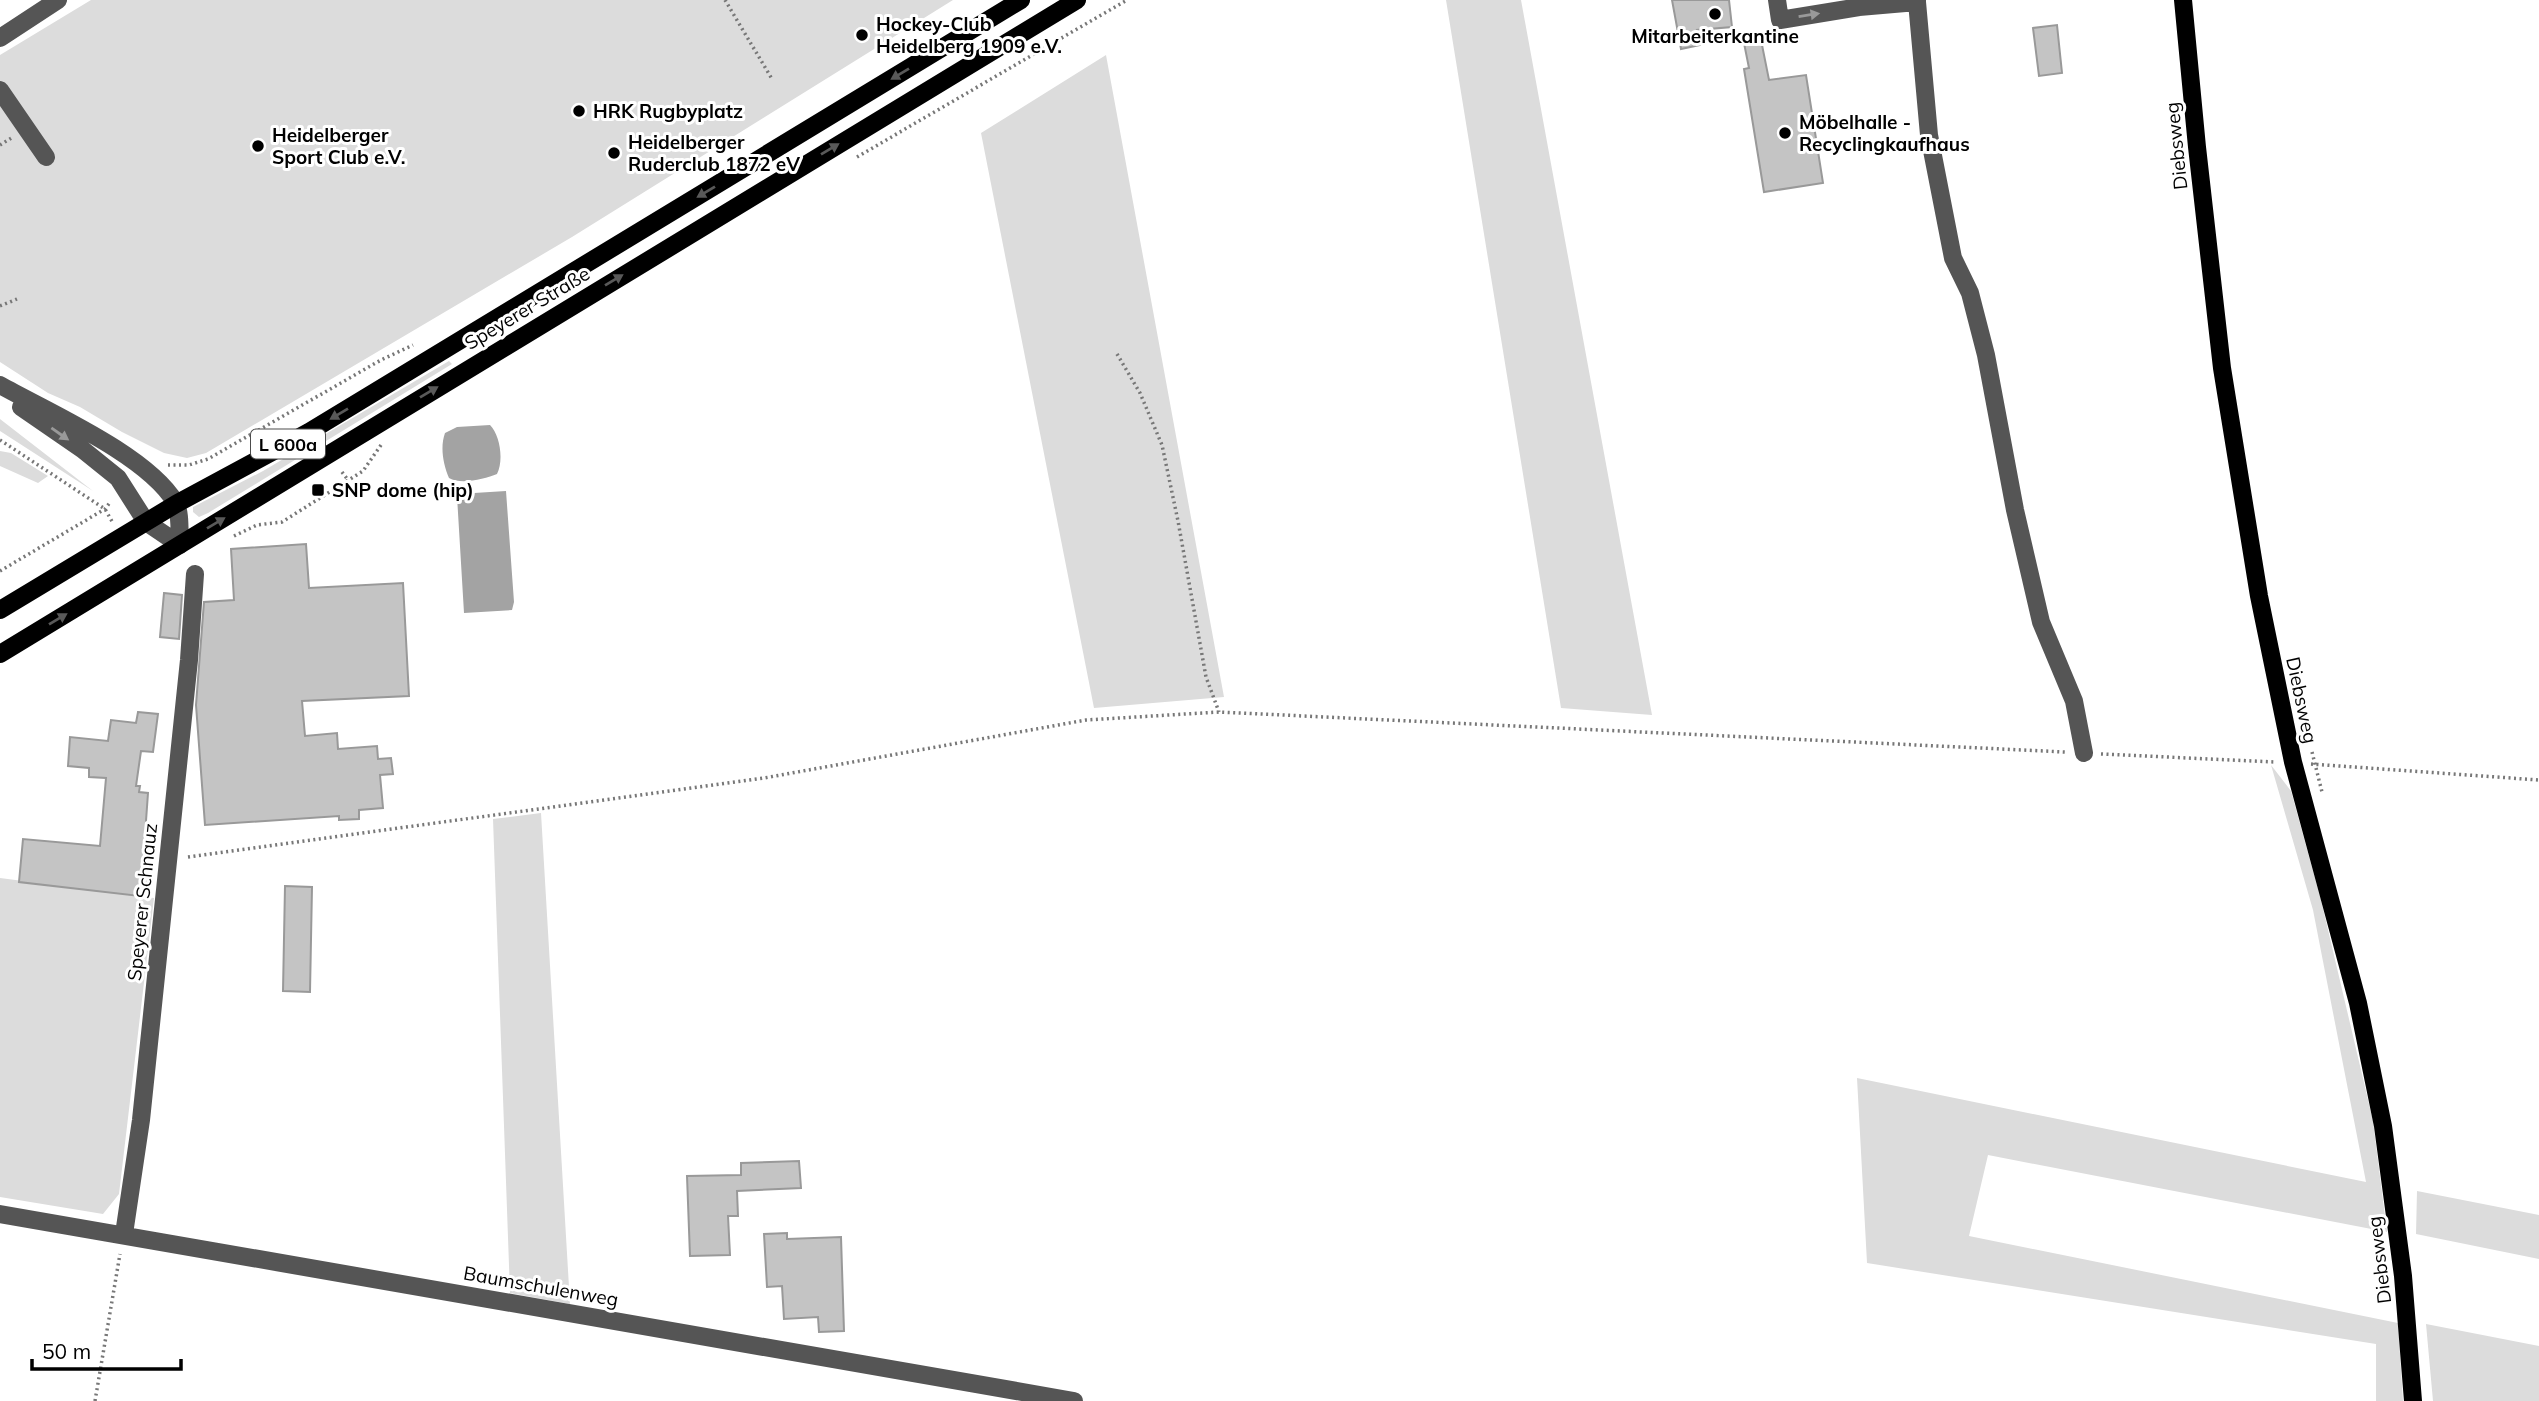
<svg xmlns="http://www.w3.org/2000/svg" width="2539" height="1401" viewBox="0 0 2539 1401" font-family="Mulish,sans-serif">
<style>
.green{fill:#dcdcdc}
.water{fill:#a3a3a3}
.building{fill:#c4c4c4;stroke:#999;stroke-width:2}
.lines{fill:none;stroke-linecap:round;stroke-linejoin:round}
.path{stroke:#777;stroke-width:3.5;stroke-dasharray:2 3.5;stroke-linecap:butt}
.minor{stroke:#555;stroke-width:18}
.major{stroke:#000;stroke-width:18}
.oneway{fill:#999}
.oneway2{fill:#595959}
.poi-dot{fill:#000;stroke:#fff;stroke-width:2.5}
.labels{text-anchor:middle;dominant-baseline:central;stroke-width:6;stroke-linejoin:round;paint-order:stroke}
.shield{fill:#fff;stroke:#4c4c4c;stroke-width:2}
.shield-label{font-size:18px;font-weight:bold;fill:#000}
.poi-label{font-size:19px;font-weight:bold;fill:#000;stroke:#fff;text-anchor:start}
.street-label{font-size:19px;fill:#000;stroke:#fff}
</style>
<rect width="100%" height="100%" fill="#fff"/>
<path class="green" d="M91 0H953L572 237 206 453 187 458 164 453 122 432 80 407 48 393 0 362V55Z
M1446 0H1521L1652 715 1561 708Z
M1106 55 1224 697 1094 708 981 133Z
M449 361 452 364 208 513 199 517 193 512V507L263 471Z
M0 419 93 491 0 431Z
M0 451 11 453 48 476 38 483 0 466Z
M2271 765 2291 791 2321 900 2373 1121 2387 1232 1988 1155 1969 1236 2398 1323 2403 1401H2376V1344L1867 1263 1857 1078 2366 1182 2313 910Z
M541 813 570 1304 510 1293 493 819Z
M0 878 154 898 119 1194 103 1214 0 1197Z
M2417 1191 2539 1215V1259L2416 1234Z
M2426 1324 2539 1346V1401H2433Z"/>
<path class="water" d="M490 425C500 435 504 460 497 474 485 479 461 485 449 478 443 464 440 447 445 433L457 427Z
M506 491 514 602 512 610 464 613 457 496 458 494Z"/>
<path class="building" d="M1672 0H1729L1732 27 1697 30 1700 45 1681 49Z
M2057 25 2062 73 2039 76 2033 28Z
M1761 40 1769 80 1806 75 1823 183 1764 192 1744 69 1749 68 1744 43Z
M306 544 309 588 403 583 409 696 302 701 305 736 337 733 338 749 377 746 378 759 391 758 393 774 380 775 383 808 359 810V819L339 820V816L205 825 196 705 204 602 234 600 231 549Z
M164 593 182 595 179 639 160 637Z
M138 712 158 714 153 752 141 751 136 786H140L139 792 148 793 145 835 153 836 148 897 19 882 23 839 100 846 106 778 89 777V768L68 766 70 737 108 741 111 720 136 723Z
M285 886 312 887 310 992 283 991Z
M799 1161 801 1188 737 1191 738 1216H728L730 1255 690 1256 687 1176 741 1175V1163Z
M787 1233V1239L841 1237 844 1331 819 1332 818 1317 784 1319 782 1286 767 1287 764 1234Z"/>
<g class="lines">
<path class="path" d="M725 0 772 79
M0 145 13 137
M857 157 1127 0
M0 306 17 299
M1117 354 1140 393 1162 445 1178 521 1206 677 1219 712
M0 440 105 509 113 523
M168 465H189L208 459 381 360 413 345
M342 472 348 480
M234 536 257 525 282 522 363 471 381 445
M0 571 105 509 111 501
M2312 752 2322 792
M2101 754 2275 762
M2311 764 2539 780
M188 857 764 778 1086 720 1219 712 2065 752
M95 1401 120 1254"/>
<path class="minor" d="M1777 0 1780 20 1859 7 1917 2V0
M1917 2 1929 135 1953 258 1970 293 1986 355 2015 510 2041 622 2074 701 2084 753
M0 38 58 0
M0 90 46 157
M0 385C48 412 147 455 175 502 181 512 179 533 180 545
M21 407 82 449 118 478 146 522 180 545
M0 1214 1074 1401
M124 1234 141 1120 189 660 195 574"/>
<path class="major" d="M2183 0 2197 147 2222 368 2259 596 2293 762 2358 1003 2383 1126 2403 1276 2413 1401
M0 610 176 504 309 432 1021 0
M0 654 1077 0"/>
</g>
<defs><path id="oneway-solid" d="M-6-.8H1V-3.2L6.5 0L1 3.2V.8H-6Z" transform="scale(1.75)"/></defs>
<g class="oneway">
<use href="#oneway-solid" transform="translate(1809 15) rotate(-9)"/>
<use href="#oneway-solid" transform="translate(60 434) rotate(35)"/>
</g>
<g class="oneway2">
<use href="#oneway-solid" transform="translate(900 74) rotate(149)"/>
<use href="#oneway-solid" transform="translate(830 149) rotate(-31)"/>
<use href="#oneway-solid" transform="translate(706 192) rotate(149)"/>
<use href="#oneway-solid" transform="translate(614 280) rotate(-31)"/>
<use href="#oneway-solid" transform="translate(429 392) rotate(-31)"/>
<use href="#oneway-solid" transform="translate(339 414) rotate(149)"/>
<use href="#oneway-solid" transform="translate(216 523) rotate(-31)"/>
<use href="#oneway-solid" transform="translate(58 619) rotate(-31)"/>
</g>
<g class="poi-dot">
<circle cx="1715" cy="14" r="7"/>
<circle cx="862" cy="35" r="7"/>
<circle cx="579" cy="111" r="7"/>
<circle cx="1785" cy="133" r="7"/>
<circle cx="258" cy="146" r="7"/>
<circle cx="614" cy="153" r="7"/>
<rect x="311" y="483" width="14" height="14" rx="3.5"/>
</g>
<g class="labels">
<rect class="shield" x="251" y="429.5" width="74" height="29" rx="5"/>
<g class="shield-label">
<text x="288" y="444">L 600a</text>
</g>
<g class="poi-label">
<text x="876" y="24">Hockey-Club<tspan x="876" dy="22">Heidelberg 1909 e.V.</tspan></text>
<text x="1715" y="36" text-anchor="middle">Mitarbeiterkantine</text>
<text x="593" y="111">HRK Rugbyplatz</text>
<text x="1799" y="122">Möbelhalle -<tspan x="1799" dy="22">Recyclingkaufhaus</tspan></text>
<text x="272" y="135">Heidelberger<tspan x="272" dy="22">Sport Club e.V.</tspan></text>
<text x="628" y="142">Heidelberger<tspan x="628" dy="22">Ruderclub 1872 eV</tspan></text>
<text x="332" y="490">SNP dome (hip)</text>
</g>
<g class="street-label">
<text transform="translate(2176 146) rotate(-96)">Diebsweg</text>
<text transform="translate(527 308) rotate(-31)">Speyerer Straße</text>
<text transform="translate(2302 700) rotate(78)">Diebsweg</text>
<text transform="translate(142 902) rotate(-84)">Speyerer Schnauz</text>
<text transform="translate(2379 1260) rotate(-97)">Diebsweg</text>
<text transform="translate(541 1286) rotate(10)">Baumschulenweg</text>
</g>
</g>
<path d="M32 1359v10h149v-10" fill="none" stroke="#000000" stroke-width="3.5"/>
<text x="42" y="1359" font-size="21" fill="#000000" stroke="#ffffff" stroke-width="5" paint-order="stroke">50 m</text>
</svg>
